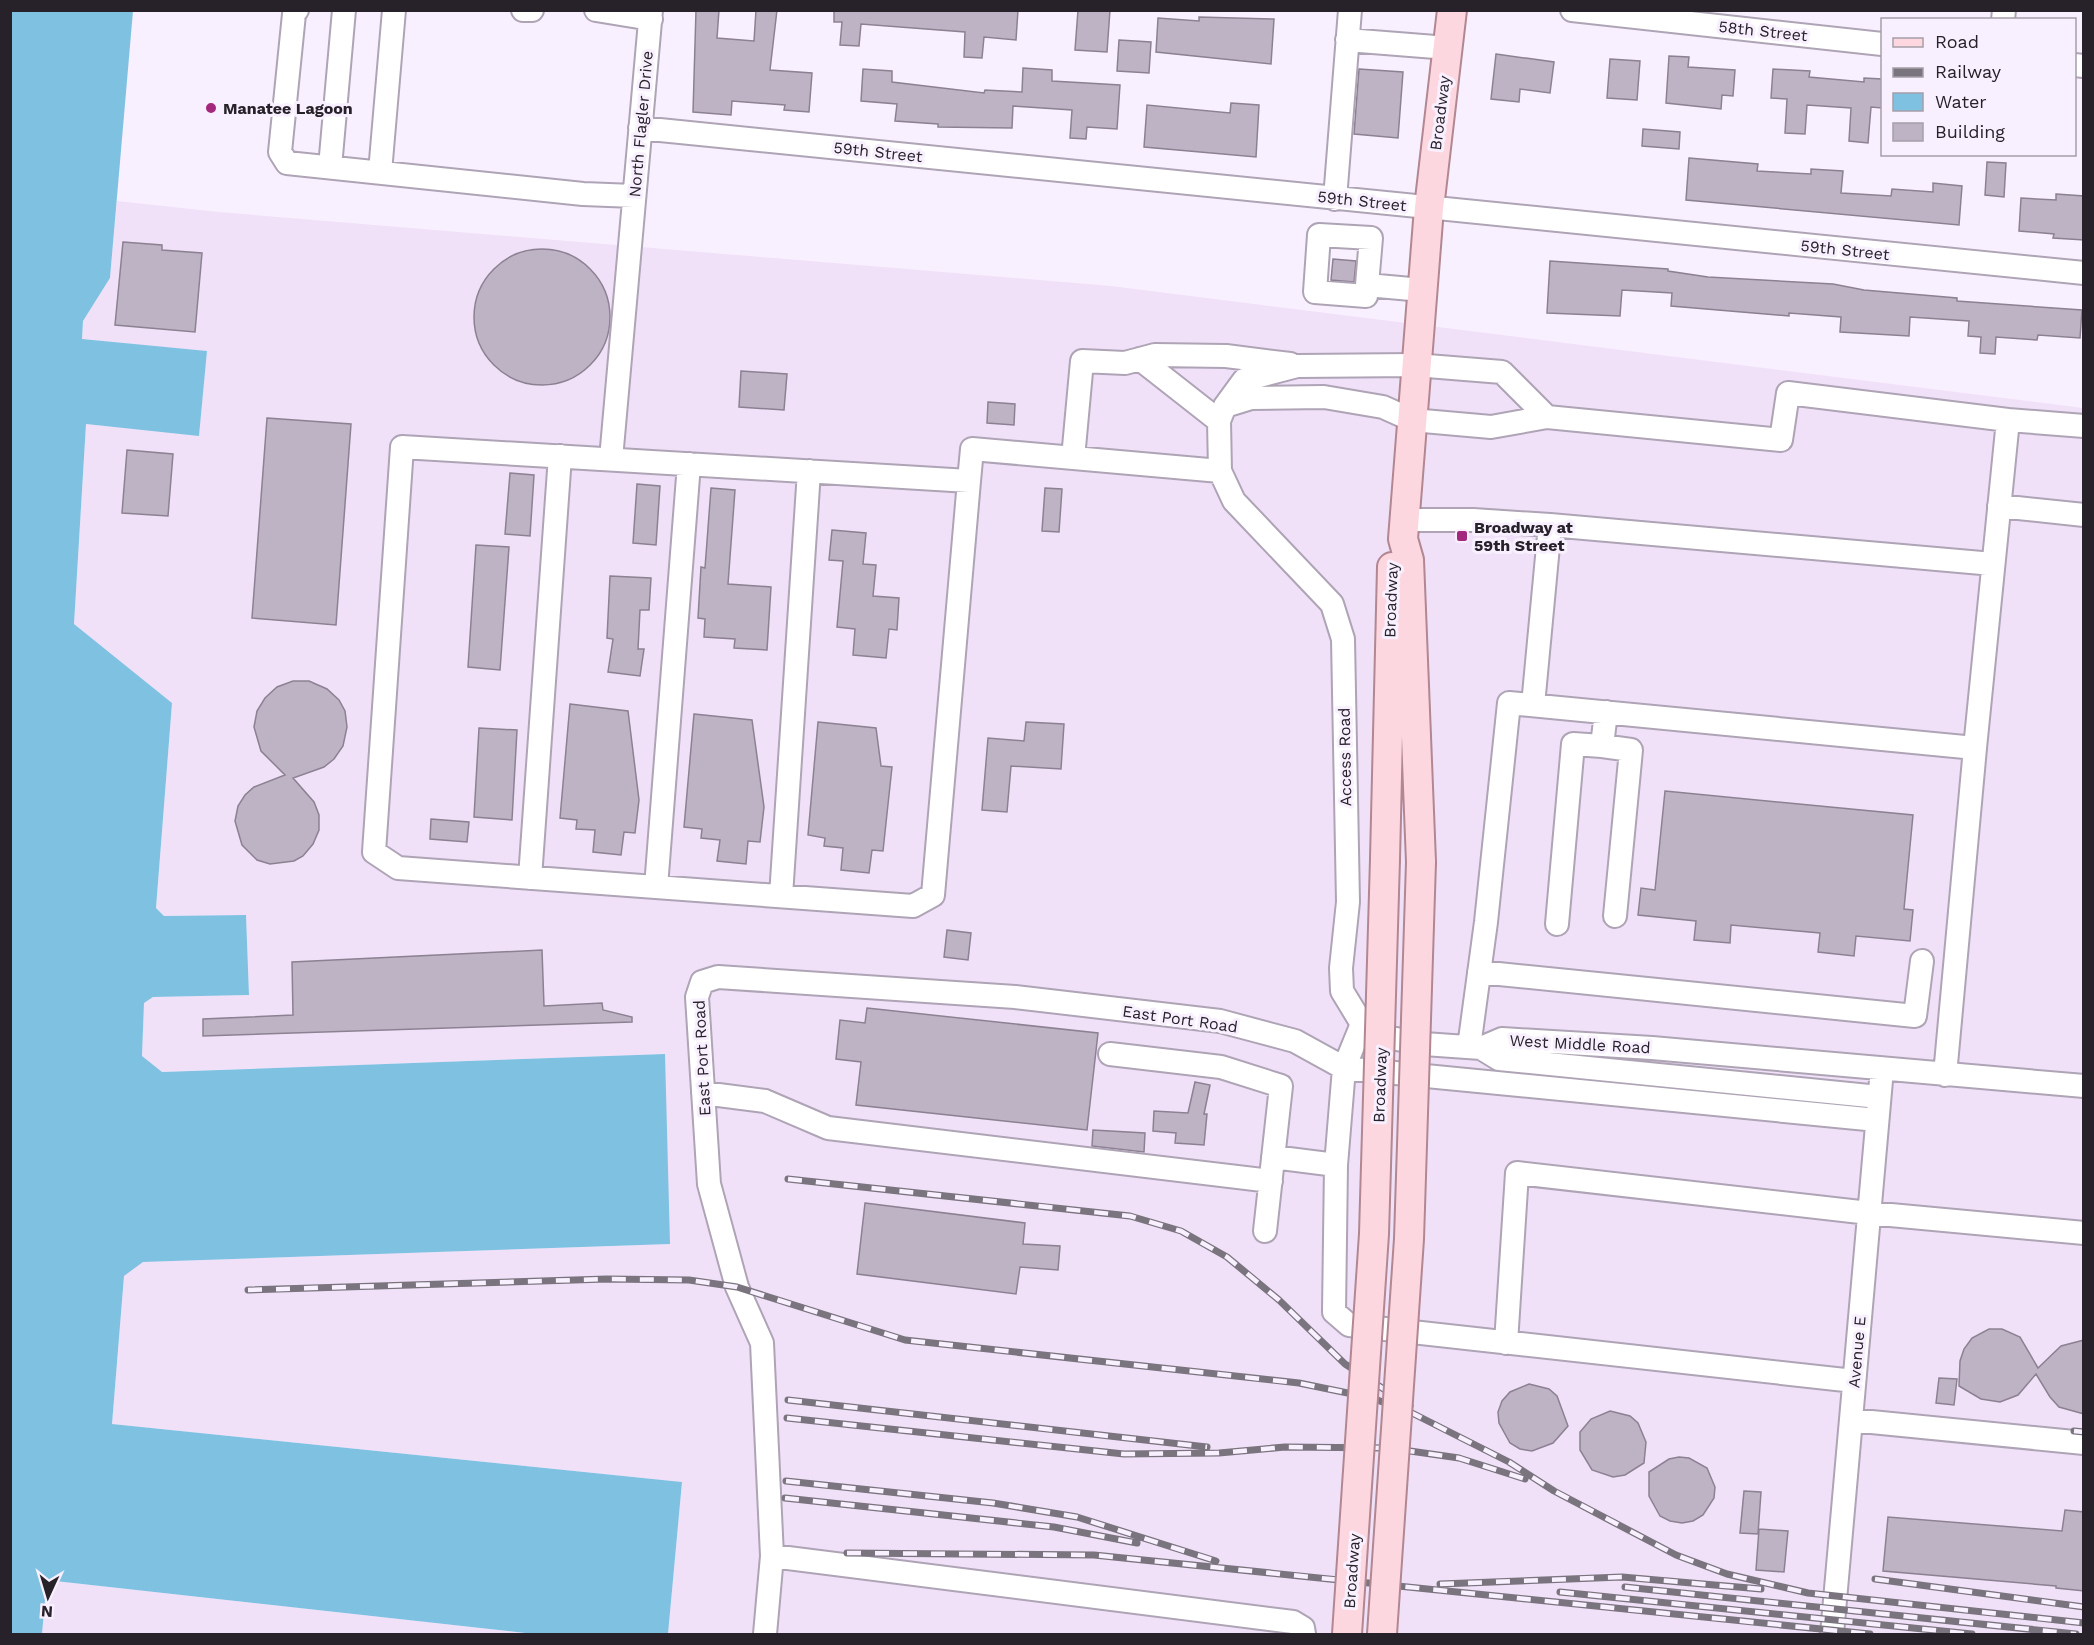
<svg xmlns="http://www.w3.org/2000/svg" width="2094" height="1645" viewBox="0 0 2094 1645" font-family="'Work Sans',sans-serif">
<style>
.built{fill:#f0e1f9}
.water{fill:#7fc1e1}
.building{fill:#beb3c4;stroke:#8c8192;stroke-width:1.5}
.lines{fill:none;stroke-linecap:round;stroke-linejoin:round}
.minor-casing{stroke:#aea4b5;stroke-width:26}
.major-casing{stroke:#b18791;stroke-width:32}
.minor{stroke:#fff;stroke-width:22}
.major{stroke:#fdd7df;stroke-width:28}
.rail-casing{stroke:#7a747e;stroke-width:7}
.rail{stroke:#f9f0ff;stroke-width:4.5;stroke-dasharray:14;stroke-linecap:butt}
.major-bridge-casing{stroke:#b18791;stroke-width:32;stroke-linecap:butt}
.major-bridge{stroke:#fdd7df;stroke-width:28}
.poi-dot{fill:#a3277c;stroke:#f9f0ff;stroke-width:2}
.labels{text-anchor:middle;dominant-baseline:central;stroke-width:6;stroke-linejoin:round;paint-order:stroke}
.street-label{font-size:16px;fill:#272229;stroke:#f9f0ff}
.poi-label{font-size:16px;font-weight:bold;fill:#272229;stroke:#f9f0ff;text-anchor:start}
</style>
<rect width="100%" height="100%" fill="#f9f0ff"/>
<path class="built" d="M117 201 219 212 1111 286 2083 408V1634H668L682 1482 112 1424 124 1276 143 1262 669 1244 664 1054 161 1072 142 1056 144 1003 153 997 249 995 246 915 164 916 156 908 172 703 74 624 86 424 199 435 207 351 82 340 83 321 110 278Z
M55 1581 534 1634H42L46 1589Z"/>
<path class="water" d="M11 10 133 11 110 278 83 321 82 339 207 351 199 436 86 424 74 624 172 703 156 908 164 916 246 915 249 995 153 997 144 1003 142 1056 162 1072 665 1054 670 1244 143 1262 124 1276 112 1424 682 1482 668 1634H534L55 1581 46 1589 42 1634H11Z"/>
<path class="building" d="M696 10H719L717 38 754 41 756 10H777L770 70 812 73 809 112 784 110 785 105 732 101 731 115 693 112Z
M834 10H1018L1016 40 984 37 982 58 964 57 965 32 861 24 859 46 840 45 842 22H834Z
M1078 10H1110L1107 52 1075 50Z
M1199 17 1274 19 1271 64 1156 52 1158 18 1199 21Z
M1119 40 1151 42 1149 73 1117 71Z
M1496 54 1554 62 1550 93 1520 89 1519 102 1491 99Z
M1669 56 1689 57 1688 67 1735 70 1733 96 1722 95 1721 109 1666 103Z
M1610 59 1640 61 1637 100 1607 98Z
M1023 68 1052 70V81L1120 85 1117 129 1087 127 1086 139 1070 138 1072 110 1013 106 1012 128 938 127V124L895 121 897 104 861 101 863 69 892 71V82L984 93 985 90 1022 92Z
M1359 69 1403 72 1398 138 1354 134Z
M1773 69 1810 71 1809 77 1864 82V78L1882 79V108L1871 107 1868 143 1849 141 1851 108 1807 105 1805 134 1785 133 1787 99 1771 98Z
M1231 103 1259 105 1256 157 1144 147 1147 105 1230 113Z
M1643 129 1680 132 1679 149 1642 146Z
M1689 158 1758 164 1757 171 1811 174V169L1843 171 1841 193 1891 196 1892 189 1933 192V183L1962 186 1959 225 1686 200Z
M1987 162 2006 163 2004 197 1985 195Z
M2056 194 2084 196V240L2053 238 2054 234 2019 231 2021 198 2056 200Z
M123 242 162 245V250L202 253 195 332 115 325Z
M474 317a68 68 0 1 1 136 0a68 68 0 1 1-136 0Z
M1333 259 1356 261 1354 282 1331 280Z
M1550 261 1668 269V271L1708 277 1833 284 1864 290 1957 298V301L2082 310 2080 338 2038 335 2037 340 1996 337 1995 354 1980 353 1981 337 1968 336 1969 321 1910 317 1909 336 1840 332 1841 317 1789 313V316L1671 306 1672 293 1622 290 1620 316 1547 313Z
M741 371 787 374 784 410 739 407Z
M988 402 1015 404 1014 425 987 423Z
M267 418 351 424 336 625 252 618Z
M127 450 173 454 168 516 122 513Z
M510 473 534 475 530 536 505 534Z
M637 484 660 486 656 545 633 543Z
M711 488 735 490 728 584 771 587 767 650 734 648 735 639 704 637 705 619 698 618 701 567 705 568Z
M1045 488 1062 489 1059 532 1042 531Z
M832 530 866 533 863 564 876 565 873 596 899 598 897 630 889 629 886 658 853 655 855 629 837 627 843 561 829 560Z
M476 545 509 547 500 670 468 667Z
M610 576 651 578 649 610H640L638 649H644L640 676 608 672 613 639 607 638Z
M293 681H309L327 689 339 700 345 711 347 727 343 746 334 759 324 767 293 778 314 802 319 815V830L313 844 303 856 294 861 270 864 257 860 242 845 235 821 238 806 245 795 254 787 285 775 261 751 254 727 257 711 265 698 277 687Z
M570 704 628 711 639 800 635 833 624 832 621 855 593 852 595 830 576 829 577 820 560 818Z
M694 714 752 720 764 807 760 842 748 841 746 864 717 861 720 840 701 838 702 829 684 827Z
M818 722 876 728 881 766 892 767 883 851 872 850 869 873 841 870 843 848 824 846 825 838 808 835Z
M1026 722 1064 724 1061 769 1011 766 1007 812 982 810 988 738 1024 741Z
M479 728 517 730 512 820 474 817Z
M1665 791 1913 815 1904 909 1913 910 1910 941 1856 936 1854 956 1818 952 1820 933 1731 925 1730 943 1694 940 1696 921 1638 915 1641 888 1655 890Z
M431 819 469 822 467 842 430 839Z
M947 930 971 933 968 960 944 957Z
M542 950 544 1006 602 1003 603 1010 632 1017V1022L203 1036V1019L293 1015 292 962Z
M867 1008 1098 1033 1087 1130 856 1105 861 1062 836 1059 840 1020 865 1023Z
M1195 1082 1210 1085 1204 1114H1207L1204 1145 1175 1143 1176 1133 1153 1131 1154 1111 1188 1113Z
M1093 1130 1145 1133 1144 1152 1092 1146Z
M865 1203 1025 1223 1023 1244 1060 1246 1058 1270 1020 1267 1016 1294 857 1274Z
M1989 1329H2002L2020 1337 2038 1368 2061 1346 2084 1340V1414L2059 1407 2050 1397 2036 1374 2018 1395 2000 1402 1981 1399 1959 1386 1960 1361 1964 1349 1972 1338Z
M1939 1378 1957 1379 1954 1405 1936 1403Z
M1529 1384 1549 1389 1557 1396 1568 1426 1553 1443 1532 1451 1520 1449 1510 1443 1499 1423 1498 1412 1502 1401 1510 1392Z
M1610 1411 1630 1416 1638 1423 1646 1442 1644 1463 1625 1475 1613 1477 1592 1470 1580 1450V1432L1591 1419Z
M1679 1457 1689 1458 1707 1468 1715 1487 1714 1498 1703 1515 1693 1521 1682 1523 1670 1521 1660 1516 1649 1496V1472L1669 1459Z
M1744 1491 1761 1492 1758 1534 1740 1533Z
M2065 1510 2084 1512V1591L2056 1588V1586L1883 1571 1888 1517 2062 1531Z
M1759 1529 1788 1531 1784 1572 1756 1570Z"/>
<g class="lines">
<g class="minor-casing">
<path id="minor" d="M297 10 294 14 280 152 287 163 583 194 634 196
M523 10H532
M596 10 651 19
M1572 10 1882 44
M2003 20 2004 10
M1347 40 1448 48
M2074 65 2084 66
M640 128 2084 273
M330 167 344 10
M380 172 394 10
M1335 199 1350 10
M1367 285 1366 296 1315 292 1319 235 1371 238 1367 285 1422 290
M1140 359 1219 421
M1225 406 1251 398 1324 397 1383 407 1412 420 1491 427 1547 417 1781 440 1788 393 2008 420
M1547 417 1502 372 1415 365 1297 366 1244 380 1225 406 1219 421 1220 471 1234 501 1332 604 1343 639 1348 902 1341 968 1342 991 1362 1024 1391 1038 1424 1044 1481 1048 1502 1039 1652 1048 2084 1086
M1073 458 1082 361 1125 363 1155 355 1226 356 1290 364
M611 459 651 10
M969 481 402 447 374 852 398 868 913 906 933 895 969 481 972 449 1220 471
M1999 506 2084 515
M1404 520H1473L1550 525 1533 705
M1550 525 1993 564
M1606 712 1602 746 1631 750 1615 916
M1975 748 2008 420 2084 426
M530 878 560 456
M656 887 689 464
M781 896 809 471
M1557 924 1573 744 1602 746
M1479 972 1915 1016 1922 961
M1362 1024 1344 1068 1877 1120
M1469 1047 1486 922 1509 703 1975 748 1945 1075
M1481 1048 1499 1059 1879 1097
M1110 1054 1221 1067 1281 1086 1265 1231
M703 1093 765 1101 828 1128 1271 1181
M1273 1157 1336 1165 1334 1312 1349 1325 1854 1381
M1506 1343 1517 1173 1869 1213 2084 1233
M1851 1420 2084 1443
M772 1556 1293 1622 1303 1628 1304 1634
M765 1634 772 1556 762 1343 737 1287 709 1184 697 997 702 982 718 977 1015 997 1220 1021 1295 1041 1344 1068 1336 1165
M1832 1634 1882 1069"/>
</g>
<g class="major-casing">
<path id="major" d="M1385 859 1392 567
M1421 862 1409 560 1403 539 1429 208 1452 10"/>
</g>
<use href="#minor" class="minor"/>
<use href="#major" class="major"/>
<g class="rail-casing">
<path id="rail" d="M788 1179 1130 1216 1181 1231 1227 1257 1279 1300 1345 1364 1410 1406
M248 1290 607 1279 689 1280 737 1287 905 1340 1299 1383 1372 1398 1412 1413 1509 1462 1554 1491 1676 1555 1727 1574 1808 1593 2084 1623
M788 1400 1207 1447
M787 1418 1124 1454 1219 1453 1285 1447 1389 1448 1459 1458 1525 1479
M2074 1431 2084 1432
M786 1481 993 1503 1077 1517 1216 1561
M785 1498 1054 1527 1137 1543
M847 1553 1094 1555 1870 1634
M1875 1579 2084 1607
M1440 1584 1622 1577 1761 1589
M1625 1587 2076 1634
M1560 1592 1972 1634"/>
</g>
<use href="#rail" class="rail"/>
<g class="major-bridge-casing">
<path id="major-bridge" d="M1347 1634 1374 1234 1385 859
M1382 1634 1409 1239 1421 862"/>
</g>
<use href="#major-bridge" class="major-bridge"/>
</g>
<g class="poi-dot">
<circle cx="211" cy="108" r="6"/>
<rect x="1456" y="530" width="12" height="12" rx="3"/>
</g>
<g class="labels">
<g class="street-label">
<text transform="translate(1763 31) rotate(6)">58th Street</text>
<text transform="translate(1440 113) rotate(-83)">Broadway</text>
<text transform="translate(641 124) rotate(-85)">North Flagler Drive</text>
<text transform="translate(878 152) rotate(6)">59th Street</text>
<text transform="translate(1362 201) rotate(6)">59th Street</text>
<text transform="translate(1845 250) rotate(6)">59th Street</text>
<text transform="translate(1391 600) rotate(-88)">Broadway</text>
<text transform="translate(1345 757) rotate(-91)">Access Road</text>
<text transform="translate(1180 1019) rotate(8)">East Port Road</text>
<text transform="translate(1580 1044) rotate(3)">West Middle Road</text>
<text transform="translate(702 1058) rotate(-93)">East Port Road</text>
<text transform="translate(1380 1085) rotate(-88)">Broadway</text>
<text transform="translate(1857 1352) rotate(-85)">Avenue E</text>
<text transform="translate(1352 1571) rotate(-86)">Broadway</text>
</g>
<g class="poi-label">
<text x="223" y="108">Manatee Lagoon</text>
<text x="1474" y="527">Broadway at<tspan x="1474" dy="18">59th Street</tspan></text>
</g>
</g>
<rect width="2094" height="1645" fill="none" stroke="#272229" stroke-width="24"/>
<rect x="1881" y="18" width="195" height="138" fill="#f9f0ff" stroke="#a59ea9" stroke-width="1.5"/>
<rect x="1893" y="38" width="30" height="9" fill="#fdd7df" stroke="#a59ea9" stroke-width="1.5"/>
<text x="1935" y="48" font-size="18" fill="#272229">Road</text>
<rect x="1893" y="68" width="30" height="9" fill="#7a747e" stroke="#a59ea9" stroke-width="1.5"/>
<text x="1935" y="78" font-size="18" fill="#272229">Railway</text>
<rect x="1893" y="93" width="30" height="18" fill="#7fc1e1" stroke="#a59ea9" stroke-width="1.5"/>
<text x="1935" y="108" font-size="18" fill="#272229">Water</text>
<rect x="1893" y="123" width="30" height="18" fill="#beb3c4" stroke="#a59ea9" stroke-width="1.5"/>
<text x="1935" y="138" font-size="18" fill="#272229">Building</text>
<g transform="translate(48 1597) rotate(184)" stroke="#f9f0ff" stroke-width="4.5" paint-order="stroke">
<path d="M0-4.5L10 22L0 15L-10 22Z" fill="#272229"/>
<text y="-9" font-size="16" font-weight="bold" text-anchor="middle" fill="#272229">N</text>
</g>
</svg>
